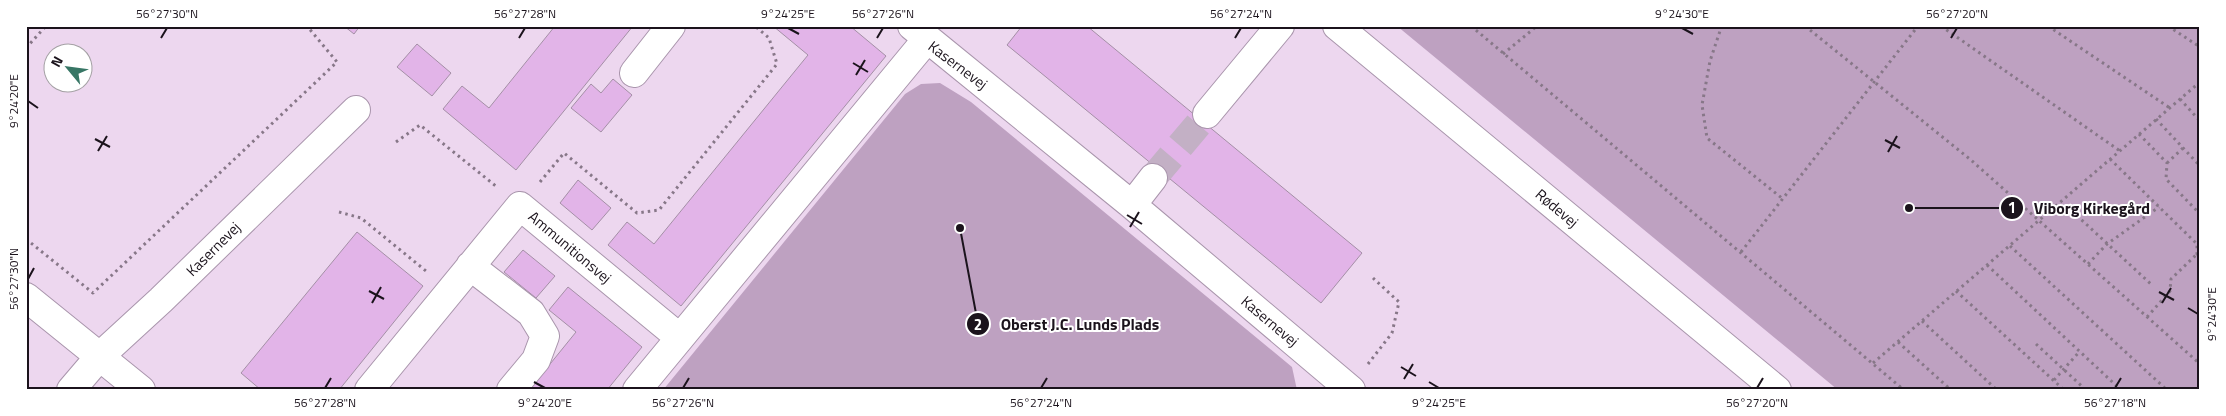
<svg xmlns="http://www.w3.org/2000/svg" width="2226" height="416" viewBox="0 0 2226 416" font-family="'Titillium Web',sans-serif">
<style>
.green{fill:#bea1c1}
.building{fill:#e2b4e8;stroke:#a48fa6}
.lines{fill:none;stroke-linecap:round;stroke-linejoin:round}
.minor-tunnel{stroke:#c3b0c5;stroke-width:28;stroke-dasharray:28 14;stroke-linecap:butt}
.minor-casing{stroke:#a995ac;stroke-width:30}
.path{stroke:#877788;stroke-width:3;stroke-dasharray:2.5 4;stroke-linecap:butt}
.minor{stroke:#fff;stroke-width:28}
.ticks{fill:none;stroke:#1b131c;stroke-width:2}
.labels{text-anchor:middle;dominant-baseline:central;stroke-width:4;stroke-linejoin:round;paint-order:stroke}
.street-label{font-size:15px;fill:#1b131c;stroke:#fff}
.leader{fill:none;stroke:#1b131c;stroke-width:2}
.callout-dot{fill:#1b131c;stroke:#fff;stroke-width:2}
.mark-label{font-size:15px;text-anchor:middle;font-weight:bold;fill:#fff}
.callout-label{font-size:16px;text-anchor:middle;font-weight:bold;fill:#1b131c;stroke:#fff;stroke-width:4;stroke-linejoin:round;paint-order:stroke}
.neatline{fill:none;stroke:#1b131c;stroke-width:2}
.ticks-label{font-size:12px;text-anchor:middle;fill:#1b131c}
</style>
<rect width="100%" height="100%" fill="#edd7ef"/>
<path class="green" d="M1397 26H2200V390H1838Z
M940 83 971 102 1292 367 1297 390H663L905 94 921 84Z"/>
<path class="building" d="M344 26H360L354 34Z
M555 26H633L516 170 443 109 462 86 489 108Z
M773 26H850L886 56 681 306 608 245 627 222 654 244 808 55Z
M1022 26H1087L1362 253 1321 303 1007 45Z
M417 44 451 73 432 96 397 67Z
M613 79 632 95 601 132 571 108 591 84 601 93Z
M578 180 611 208 592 230 560 203Z
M357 232 423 286 339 390H261L241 373Z
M523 250 555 276 536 298 504 272Z
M568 287 642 347 607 390H529L576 332 549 310Z"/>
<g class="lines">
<path class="minor-tunnel" d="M1153 178 1207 114"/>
<g class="minor-casing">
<path id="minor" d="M912 26 1132 205 1351 390
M1337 26 1777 390
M634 73 671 26
M1207 114 1280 26
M1132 205 1153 178
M470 266 531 313 545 336 536 360 511 390
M26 297 141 390
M71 390 100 356 161 300 356 110
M369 390 520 206 680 338
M637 390 927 39"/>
</g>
<path class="path" d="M1471 26 1904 390
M1717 26 1720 31 1710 61 1702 105 1707 138 1783 199
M1805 26 1971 160 2200 364
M1941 26 2120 151
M2048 26 2170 108
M2168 26 2200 47
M26 48 46 26
M1503 54 1537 26
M2180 99 2200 121
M2156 119 2200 166
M2139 134 2167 163 2166 179 2200 214
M396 142 420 125 497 187
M2110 159 2197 244V254L2200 257
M2167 163 2183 148
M540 182 564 153 637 213 659 210 777 64 769 38 755 26
M2072 211 2153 286
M339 212 361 218 426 271
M26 239 93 293 337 62 307 26
M2010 246 2167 390
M1741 252 1918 26
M2088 264 2107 244 2159 207
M1987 265 2121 390
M1956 291 2064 390
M2147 317 2170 291 2171 279 2197 254
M1922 321 1997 390
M1898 342 1951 390
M2036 344 2086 390
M1873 363 2200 82
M1368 364 1392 333 1399 302 1373 278
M2054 380 2080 351"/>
<use href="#minor" class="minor"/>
</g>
<path class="ticks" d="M788 28 799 34M1682 28 1693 34M161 38 167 28M519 38 525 28M877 38 883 28M1235 38 1241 28M1951 38 1957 28M853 63 868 72M856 75 865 60M28 101 38 108M95 139 110 147M1885 140 1900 148M98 151 107 136M1888 152 1897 136M1127 215 1142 224M1130 227 1139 212M28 279 34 268M369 291 384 299M2159 292 2174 300M372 303 381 287M2162 303 2171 288M2188 308 2198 314M1401 367 1416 376M1404 379 1413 364M534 382 545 388M1429 382 1439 388M325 388 331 378M683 388 689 378M1041 388 1047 378M1757 388 1763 378M2115 388 2121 378"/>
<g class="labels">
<g class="street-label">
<text transform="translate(958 65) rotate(37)">Kasernevej</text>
<text transform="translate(1557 208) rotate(40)">Rødevej</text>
<text transform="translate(570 247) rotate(40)">Ammunitionsvej</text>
<text transform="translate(213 249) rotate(-45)">Kasernevej</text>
<text transform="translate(1270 321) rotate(40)">Kasernevej</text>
</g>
</g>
<path class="leader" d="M1909 208L2012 208M960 228L978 324"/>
<g class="callout-dot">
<circle cx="1909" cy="208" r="5"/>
<circle cx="960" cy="228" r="5"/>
<circle cx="2012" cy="208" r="12"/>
<circle cx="978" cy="324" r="12"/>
</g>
<g class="mark-label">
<text x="2012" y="213">1</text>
<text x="978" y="330">2</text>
</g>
<g class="callout-label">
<text x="2092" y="214">Viborg Kirkegård</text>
<text x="1080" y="330">Oberst J.C. Lunds Plads</text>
</g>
<rect width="2226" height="416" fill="none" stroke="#ffffff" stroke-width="55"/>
<g transform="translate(68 68) rotate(299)"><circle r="24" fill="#ffffff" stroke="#a4a1a4"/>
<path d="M0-4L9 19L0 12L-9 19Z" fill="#377665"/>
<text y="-8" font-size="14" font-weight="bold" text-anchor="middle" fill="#1b131c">N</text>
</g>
<rect x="28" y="28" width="2170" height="360" class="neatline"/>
<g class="ticks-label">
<text x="167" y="18">56°27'30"N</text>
<text x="525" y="18">56°27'28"N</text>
<text x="788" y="18">9°24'25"E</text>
<text x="883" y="18">56°27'26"N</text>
<text x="1241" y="18">56°27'24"N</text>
<text x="1682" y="18">9°24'30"E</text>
<text x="1957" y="18">56°27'20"N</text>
<text transform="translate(14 101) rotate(-90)" y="4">9°24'20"E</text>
<text transform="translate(14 279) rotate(-90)" y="4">56°27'30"N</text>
<text transform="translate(2212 314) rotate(-90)" y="4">9°24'30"E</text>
<text x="325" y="407">56°27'28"N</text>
<text x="545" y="407">9°24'20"E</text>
<text x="683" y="407">56°27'26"N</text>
<text x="1041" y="407">56°27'24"N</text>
<text x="1439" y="407">9°24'25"E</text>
<text x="1757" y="407">56°27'20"N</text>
<text x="2115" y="407">56°27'18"N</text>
</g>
</svg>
